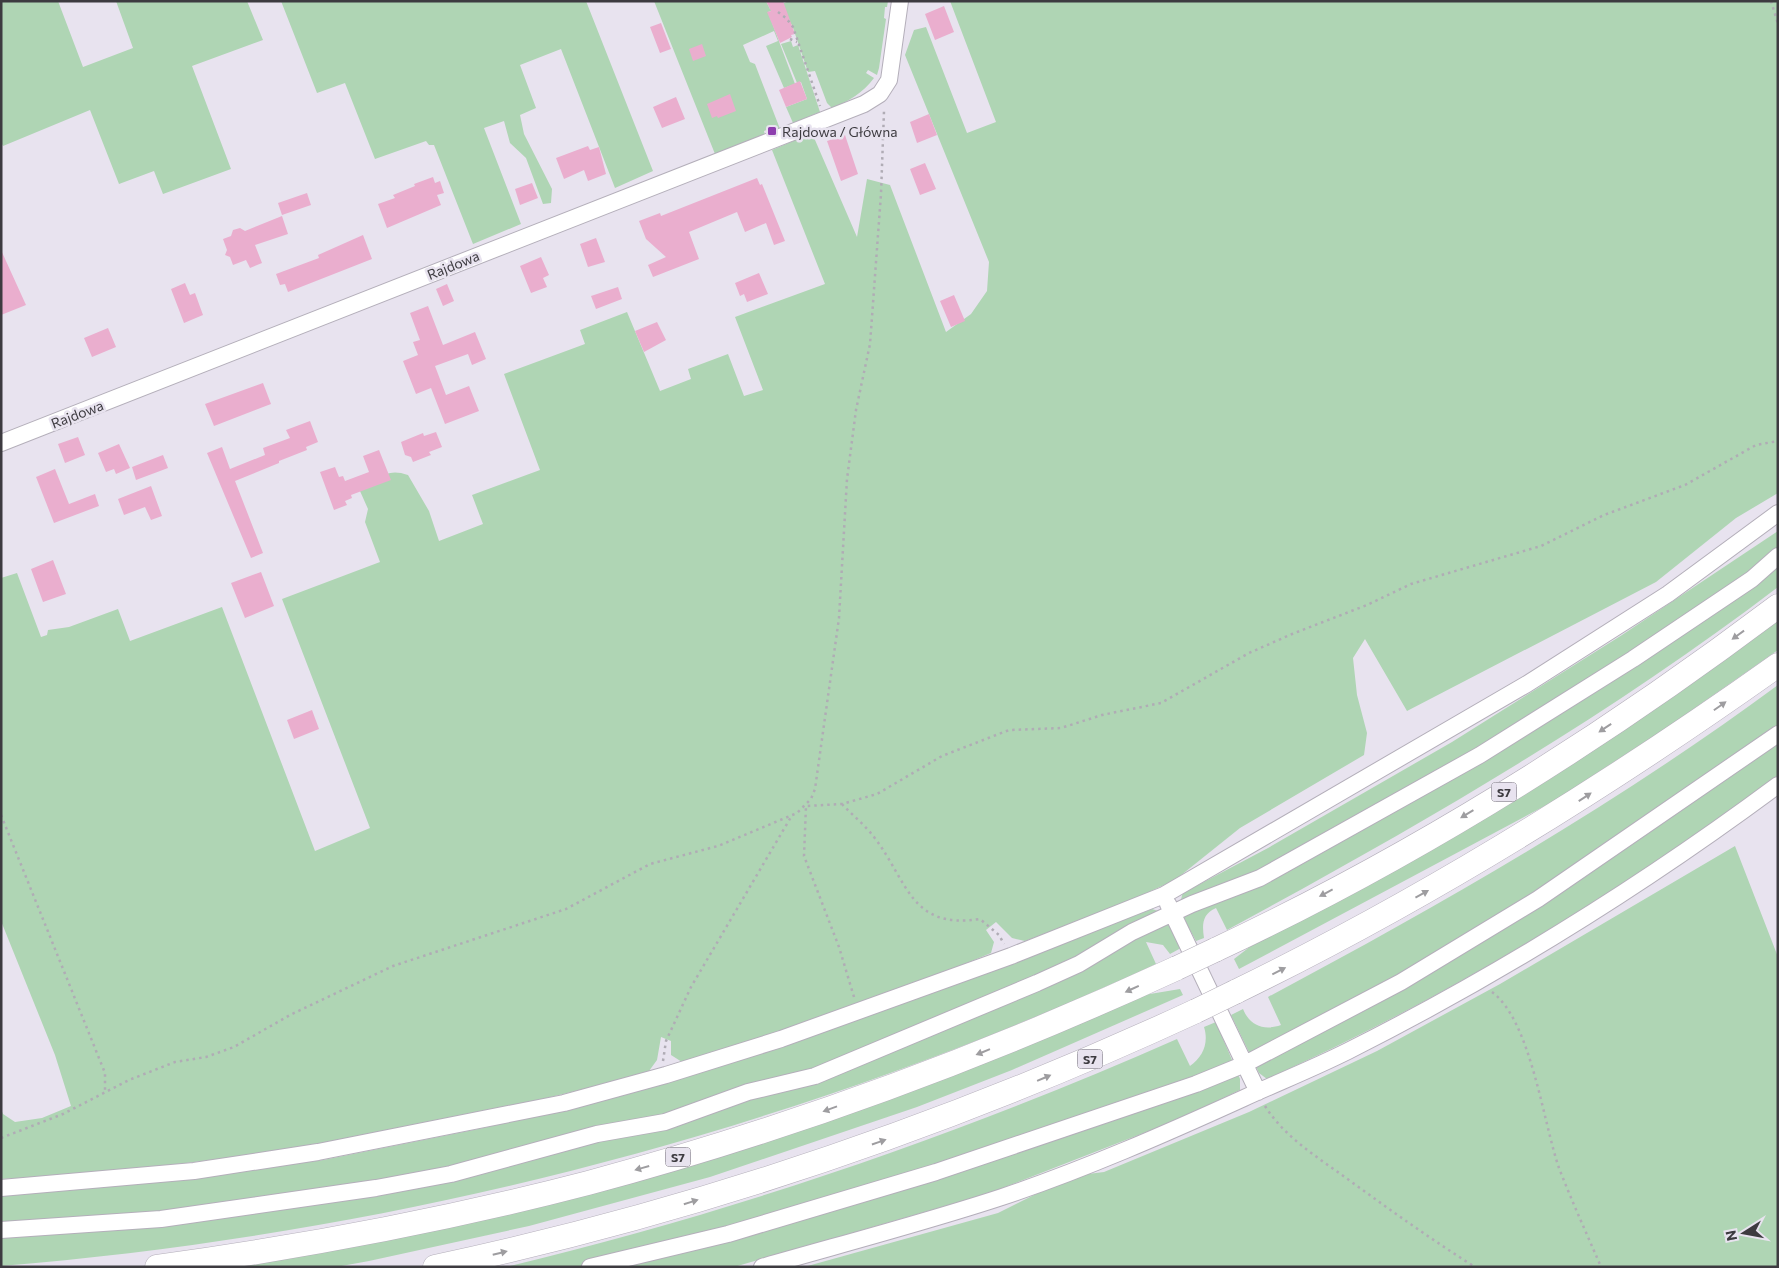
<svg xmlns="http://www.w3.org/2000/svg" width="1779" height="1268" viewBox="0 0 1779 1268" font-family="Commissioner,sans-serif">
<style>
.green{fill:#afd5b4}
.building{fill:#eaaece}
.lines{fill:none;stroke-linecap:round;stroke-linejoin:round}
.minor-casing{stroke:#b4afba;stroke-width:18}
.highway-casing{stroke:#b4afba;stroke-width:25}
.path{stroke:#b0acb5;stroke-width:2.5;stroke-dasharray:2.5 4;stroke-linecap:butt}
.minor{stroke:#fff;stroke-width:16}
.highway{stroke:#fff;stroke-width:24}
.highway-bridge-casing{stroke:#b4afba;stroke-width:25;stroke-linecap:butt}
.highway-bridge{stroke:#fff;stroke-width:24}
.oneway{fill:#9e9da0}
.poi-dot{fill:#8d3eae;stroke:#e8e3ef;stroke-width:2}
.labels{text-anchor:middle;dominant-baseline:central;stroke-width:5;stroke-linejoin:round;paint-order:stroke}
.shield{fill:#e8e3ef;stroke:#706d74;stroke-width:1}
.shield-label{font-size:12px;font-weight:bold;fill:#3d3b40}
.poi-label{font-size:14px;fill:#3d3b40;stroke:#e8e3ef;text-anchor:start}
.street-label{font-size:14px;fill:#3d3b40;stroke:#e8e3ef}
</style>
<rect width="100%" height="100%" fill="#e8e3ef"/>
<path class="green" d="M1 1H58L83 67 133 48 116 1H247L263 40 192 66 231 169 163 194 154 171 119 184 90 110 3 146 1 142Z
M281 1H586L653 171 615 188 561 49 520 65 536 108 520 115 524 134 552 189 551 203 543 204 526 158 510 143 504 121 484 128 521 224 473 244 434 145H429L426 141 375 159 345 83 317 93Z
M654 1H766L770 9 789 1H888L887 7H885L884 18 886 19 879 68 877 75 868 70 866 73 874 78C864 92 848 102 832 108L827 103 815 71 808 72 792 25 776 9 768 12 795 84 784 88 766 46 778 41 774 31 743 45 750 62 755 64 780 129 778 130 777 126 764 131 765 135 715 154Z
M950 1H1778V493L1736 518 1656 582 1407 711 1365 639 1353 658 1357 695 1367 733 1364 755 1240 828 1175 880 1118 906 1025 941 1012 938 996 922 986 930 994 942 991 953 962 965 771 1034 682 1062 671 1055V1041L661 1037 657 1060 649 1071C587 1090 524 1103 461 1117 310 1149 156 1171 1 1179V1109L3 1114 15 1122 42 1118 71 1106 55 1055 1 921V578L17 573 41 637 47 635 48 630 69 627 118 609 130 641 222 607 315 851 370 828 282 599 380 562 365 522 368 509 360 491C378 479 386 467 408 475L429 511 439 541 483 524 472 495 540 470 504 374 585 344 580 330 627 312 660 391 691 379 688 369 728 354 744 396 763 390 735 317 825 284 772 150 812 133 857 237 867 179 890 185 946 332 971 314 987 291 989 262 905 55 914 30 926 27 967 133 996 122Z
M791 41 793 47 798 45 820 112 793 123 786 107 807 99 801 82 797 83 781 44Z
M1778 531V587C1605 719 1417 827 1227 930L1216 908C1202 914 1202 925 1204 938L1196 941C1189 928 1176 908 1183 893L1268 848 1452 742 1622 635Z
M1778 617V650L1669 726 1554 801 1239 969 1234 959 1260 939Z
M1778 685V775L1766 784C1611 899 1443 999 1267 1079L1259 1073 1231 1015 1243 1009C1250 1026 1264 1031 1281 1025L1268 997C1444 903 1617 804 1778 685Z
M1735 846 1778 957V1267H804L998 1213 1052 1186 1080 1175 1104 1172 1249 1112 1377 1051 1500 984Z
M1152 909 1164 913 1181 948 1170 954 1163 945 1146 942 1156 964C794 1131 400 1233 1 1266V1195L153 1182 323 1160 483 1128 583 1105 991 971Z
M1180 989 1183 995 1012 1070 917 1107 710 1177 529 1226 369 1261 336 1267H232L478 1219 1144 995Z
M1216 1022 1240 1079V1090L1177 1120 987 1194 734 1267H506C738 1211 959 1135 1177 1039L1190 1066C1203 1057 1209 1043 1204 1027Z"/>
<path class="building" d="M766 1H783L795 34 791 35 792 37 780 43 767 12 771 11Z
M944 6 954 32 935 40 925 14Z
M661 23 671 49 660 53 650 27Z
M702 44 706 56 693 61 689 49Z
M800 81 807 99 786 107 779 90Z
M730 94 736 111 718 118 717 116 712 118 707 104Z
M676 97 685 119 662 128 653 107Z
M929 114 937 135 917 143 910 122Z
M845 135 858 174 841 181 827 141Z
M588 146 590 150 599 147 606 174 588 181 584 170 564 179 556 158Z
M925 163 936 189 920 195 910 169Z
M433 177 435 183 440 181 444 193 437 195 441 205 387 228 378 204 395 198 393 195 415 186 414 184Z
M757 178 760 185 762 184 785 241 774 245 766 223 745 232 737 212 689 232 699 259 653 277 648 265 666 257 646 239 639 221 660 213 661 216Z
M532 183 538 198 520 205 515 189Z
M307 193 311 205 282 215 278 203Z
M282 216 288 234 255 245 262 263 250 268 246 260 233 265 230 257 225 255 227 250 223 239 231 236 233 230 240 228 245 231Z
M363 235 372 259 288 292 285 284 280 285 276 274 319 258 318 255Z
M596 238 605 262 588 267 580 244Z
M1 250 26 305 1 315Z
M541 257 549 275 543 278 547 287 531 293 520 266Z
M759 273 768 294 747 302 744 294 740 296 735 283Z
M185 283 190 295 195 293 203 315 184 323 171 289Z
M447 284 454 301 443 306 436 289Z
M618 287 622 299 596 309 591 296Z
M954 295 965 321 951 327 940 301Z
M428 306 443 345 475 332 486 359 472 365 468 354 435 366 446 395 469 386 479 411 445 424 431 388 416 394 403 361 418 355 413 342 420 340 410 313Z
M657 322 666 340 644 352 635 331Z
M108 328 116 347 92 357 84 338Z
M263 383 271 404 214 426 205 404Z
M310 421 318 442 306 447 307 450 279 461V463L235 481 263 553 251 558 207 453 222 447 230 469 265 455 263 448 290 438 286 430Z
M436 432 442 447 429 452 431 455 413 462 411 457 405 455 401 442 423 433 424 436Z
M78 437 85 455 65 463 58 444Z
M119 444 130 468 116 474 114 469 106 472 98 453Z
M379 450 391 480 351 495 352 498 345 501 347 505 334 510 320 472 335 467 339 477 343 476 345 481 369 472 363 456Z
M163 455 168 468 136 480 132 467Z
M55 469 69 504 95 494 99 506 54 523 36 477Z
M151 486 162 516 151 520 145 507 124 515 118 499Z
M53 560 66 594 43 602 31 569Z
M261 572 274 606 245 618 231 583Z
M312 710 319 729 294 739 287 720Z"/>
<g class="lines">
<g class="minor-casing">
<path id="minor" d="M1 443 864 104 880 94 889 80 900 1
M1168 904 1258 1092
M1 1188 194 1171 318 1152 564 1103 666 1075 781 1039 1011 956 1164 895 1527 684 1668 594 1778 513
M1 1230 161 1219 376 1188 451 1174 597 1134 665 1122 748 1092 815 1076 1037 983 1079 964 1132 932 1192 904 1260 878 1480 755 1633 659 1752 579 1778 556
M590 1267 728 1234 936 1172 1196 1084 1245 1064 1401 982 1538 899 1778 734
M762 1267C842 1244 923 1223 1002 1197 1085 1169 1165 1134 1244 1098 1279 1082 1314 1068 1348 1051 1499 975 1642 886 1778 785"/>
</g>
<g class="highway-casing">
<path id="highway" d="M1215 950C1413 857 1603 738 1778 606
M1235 992C1426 899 1605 788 1778 665
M157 1267C302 1247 446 1220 588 1183 790 1129 986 1056 1177 968
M435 1267C698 1211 952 1124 1196 1011"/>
</g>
<path class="path" d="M1771 1 1778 24
M778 12 786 18 793 27 820 106
M790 39 797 42
M842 804C852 815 865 825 874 837 908 881 910 930 980 919L999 935 1004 944
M1 815 105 1073V1091
M1492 992C1531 1021 1543 1122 1559 1168 1572 1202 1587 1234 1601 1267
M854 997 839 947 804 856 806 806 842 804 877 794 942 756 1009 730 1061 728 1102 715 1161 703 1249 653 1292 634 1367 605 1411 584 1541 546 1604 515 1685 485 1756 445 1778 441
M663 1061 666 1041 691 987 791 817
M1265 1106C1284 1136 1314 1155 1342 1175 1386 1207 1429 1238 1475 1267
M1 1138 63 1114 129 1080 175 1062 206 1057 234 1047 290 1015 393 966 566 909 650 864 718 846 797 813 811 799 815 789 839 618 847 479 856 410 870 344 881 194 884 111"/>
<use href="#minor" class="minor"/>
<use href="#highway" class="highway"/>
<g class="highway-bridge-casing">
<path id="highway-bridge" d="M1177 968 1215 950
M1196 1011 1235 992"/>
</g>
<use href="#highway-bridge" class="highway-bridge"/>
</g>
<defs><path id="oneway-solid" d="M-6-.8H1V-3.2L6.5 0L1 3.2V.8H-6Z" transform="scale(1.25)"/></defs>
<g class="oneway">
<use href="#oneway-solid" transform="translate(1738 635) rotate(144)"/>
<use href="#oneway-solid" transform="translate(1720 706) rotate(-35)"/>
<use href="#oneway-solid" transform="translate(1605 728) rotate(146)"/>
<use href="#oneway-solid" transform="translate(1585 797) rotate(-33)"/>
<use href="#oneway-solid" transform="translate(1467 814) rotate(149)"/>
<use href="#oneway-solid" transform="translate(1326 893) rotate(152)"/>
<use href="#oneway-solid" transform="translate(1422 894) rotate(-29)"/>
<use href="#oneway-solid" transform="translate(1279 971) rotate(-27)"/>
<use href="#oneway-solid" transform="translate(1132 989) rotate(155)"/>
<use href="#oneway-solid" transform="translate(983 1052) rotate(158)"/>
<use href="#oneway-solid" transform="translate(1044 1078) rotate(-23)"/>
<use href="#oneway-solid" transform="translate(830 1109) rotate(160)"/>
<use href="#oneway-solid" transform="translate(879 1142) rotate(-19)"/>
<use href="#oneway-solid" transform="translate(642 1168) rotate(164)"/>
<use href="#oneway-solid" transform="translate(691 1202) rotate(-17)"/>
<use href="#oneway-solid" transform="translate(500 1253) rotate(-14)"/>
</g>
<rect class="poi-dot" x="767" y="126" width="10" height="10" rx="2.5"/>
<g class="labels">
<g class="shield">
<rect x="1491.5" y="782.5" width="25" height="19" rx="4"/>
<rect x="1077.5" y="1049.5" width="25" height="19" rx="4"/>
<rect x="665.5" y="1147.5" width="25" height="19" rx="4"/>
</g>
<g class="shield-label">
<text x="1504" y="792">S7</text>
<text x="1090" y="1059">S7</text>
<text x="678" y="1157">S7</text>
</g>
<g class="poi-label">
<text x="782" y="131">Rajdowa / Główna</text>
</g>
<g class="street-label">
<text transform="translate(453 265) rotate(-22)">Rajdowa</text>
<text transform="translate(77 414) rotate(-21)">Rajdowa</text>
</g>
</g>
<rect width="1779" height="1268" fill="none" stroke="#3d3b40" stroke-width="5"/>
<g transform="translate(1744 1233) rotate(259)" stroke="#e8e3ef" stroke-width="4" paint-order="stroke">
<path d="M0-4L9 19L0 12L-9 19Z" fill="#3d3b40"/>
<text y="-8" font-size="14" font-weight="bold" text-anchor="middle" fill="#3d3b40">N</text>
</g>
</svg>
